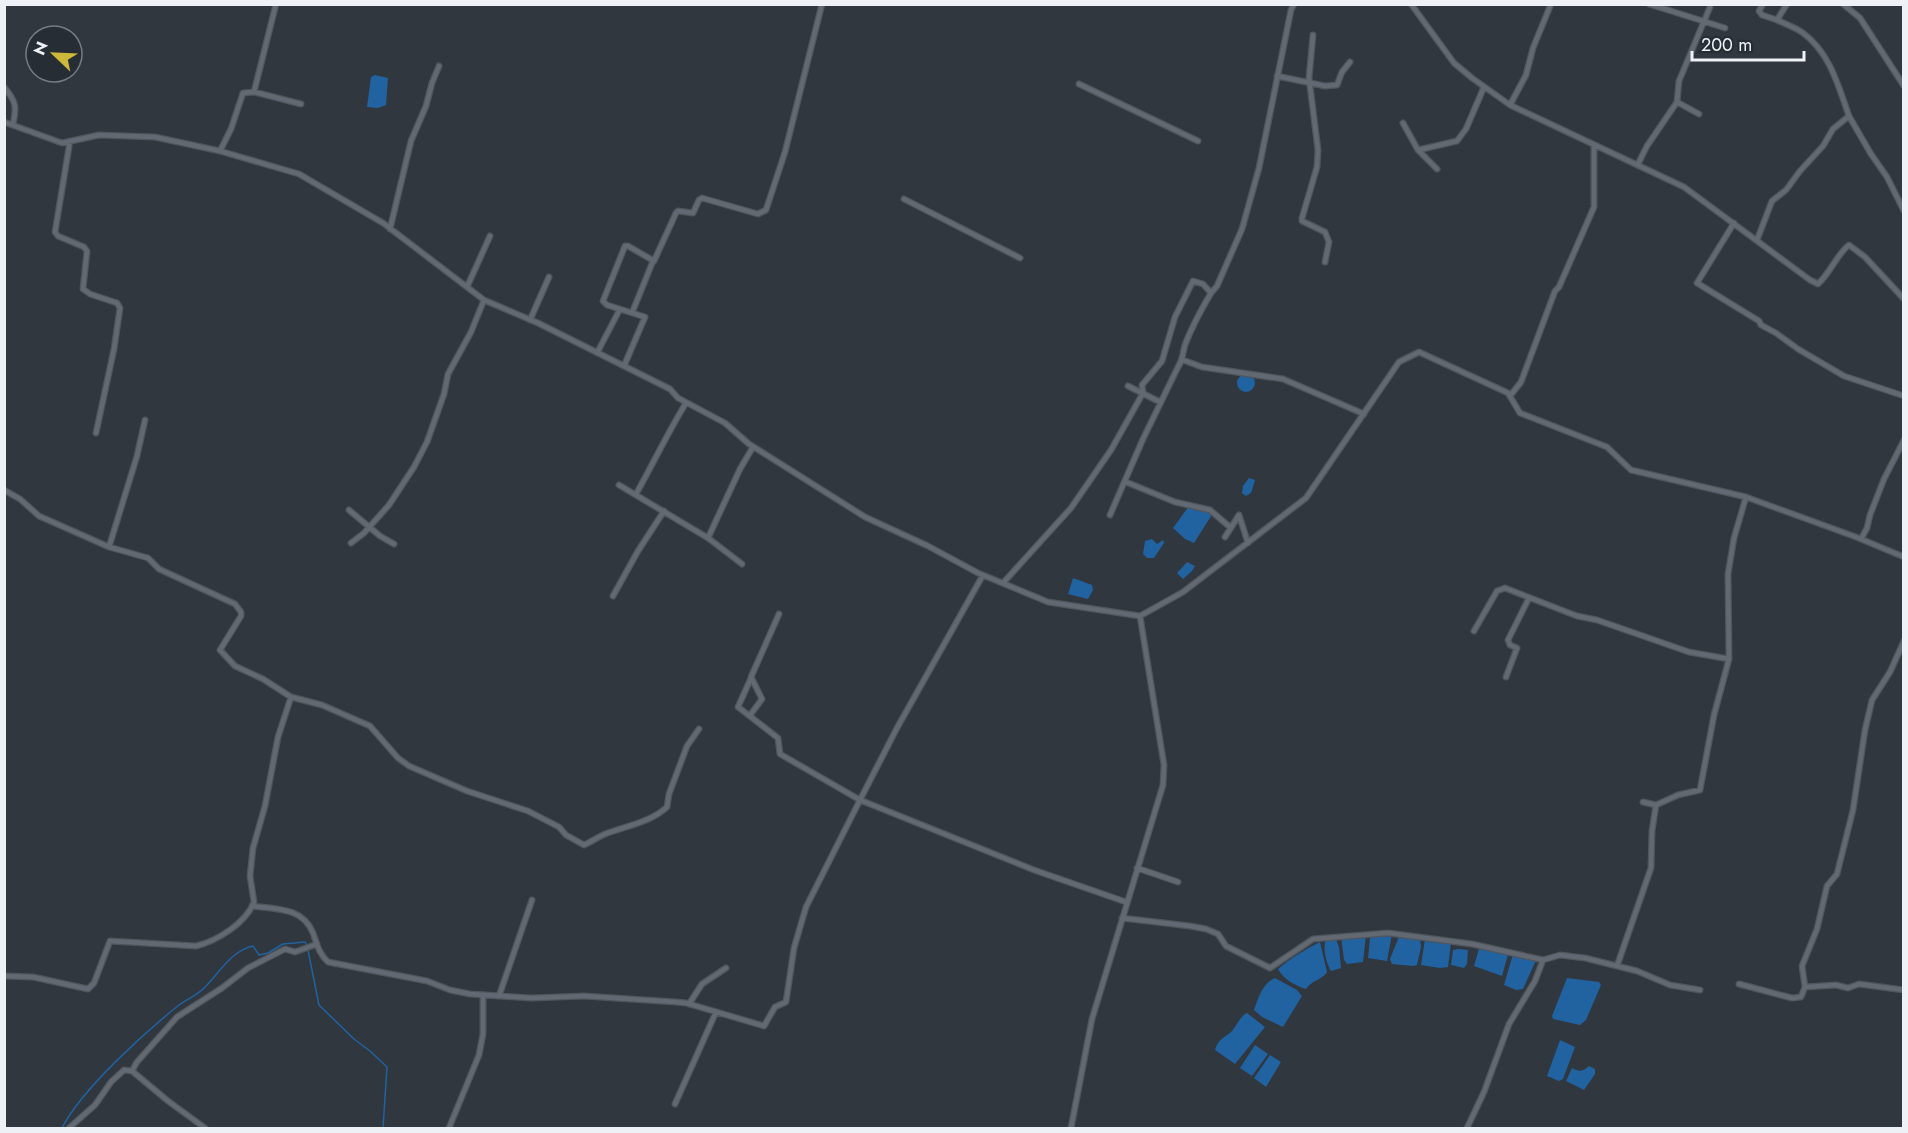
<svg xmlns="http://www.w3.org/2000/svg" width="1908" height="1133" viewBox="0 0 1908 1133" font-family="Jost,sans-serif">
<style>
.water{fill:#2162a1}
.lines{fill:none;stroke-linecap:round;stroke-linejoin:round}
.stream{stroke:#2162a1;stroke-width:1.5}
.minor-casing{stroke:#50565c;stroke-width:7}
.minor{stroke:#626972;stroke-width:4.5}
</style>
<rect width="100%" height="100%" fill="#30373f"/>
<path class="water" d="M375 75 388 78 386 105 378 108 367 107 371 77Z
M1237 383a9 9 0 1 1 18 0a9 9 0 1 1-18 0Z
M1249 478 1255 480 1251 493 1246 496 1242 493 1243 486Z
M1189 506 1213 513 1194 543 1185 539 1173 528Z
M1152 539 1157 544 1163 540 1164 543 1154 558H1147L1143 554 1145 541Z
M1187 562 1195 566 1192 571 1183 579 1177 573Z
M1073 578 1092 585 1093 590 1088 599 1068 594Z
M1374 934H1392L1387 961 1368 958 1370 938Z
M1400 934 1420 938 1421 947 1417 965 1413 966 1392 964 1390 959Z
M1366 935 1363 962 1347 964 1344 960 1341 936Z
M1333 938 1336 939 1339 947 1341 968 1331 971C1327 964 1322 949 1326 940Z
M1425 939 1451 943 1448 967 1440 968 1421 965Z
M1320 942 1327 972C1322 980 1312 980 1306 989 1296 986 1283 979 1278 969 1291 958 1304 950 1320 942Z
M1480 945 1509 951 1502 976 1474 966Z
M1459 949 1468 950 1467 964 1464 968 1451 965 1453 950Z
M1513 954 1537 958 1523 989 1516 990 1504 985Z
M1275 978 1297 990 1302 996 1283 1027 1262 1017 1254 1010C1258 999 1262 983 1275 978Z
M1567 978 1599 982 1601 985 1586 1020 1580 1025 1553 1019 1552 1016Z
M1247 1013 1265 1027 1235 1064 1215 1050C1218 1039 1224 1038 1231 1032 1237 1026 1239 1017 1247 1013Z
M1560 1040 1575 1047 1563 1079 1559 1081 1547 1076Z
M1255 1045 1268 1054 1252 1076 1240 1068Z
M1270 1055 1281 1062 1266 1087 1254 1078Z
M1589 1066 1595 1069V1074L1584 1090 1566 1081 1572 1068C1579 1072 1582 1072 1589 1066Z"/>
<g class="lines">
<path class="stream" d="M308 950 319 1005 354 1039 370 1051 387 1067 383 1128
M62 1128C82 1089 144 1033 179 1005 187 999 198 995 205 987 220 972 231 951 253 946L259 955 268 953 283 944 305 942 307 946"/>
<g class="minor-casing">
<path id="minor" d="M1411 4 1454 63 1472 78 1510 105 1684 187 1810 280 1818 284C1831 272 1837 254 1849 245L1865 257 1904 299
M1649 4 1725 28
M1763 4 1759 11 1762 15 1777 20 1787 4
M1843 4 1860 18 1904 86
M1313 35 1309 78 1318 150 1317 167 1302 218V221L1325 232 1329 242 1325 262
M1277 76 1325 86 1337 85 1342 72 1350 62
M1079 84 1198 141
M4 87C16 101 17 107 13 124
M254 92 301 104
M1677 102 1699 114
M1510 105 1526 75 1533 48 1551 4
M1849 116 1871 154 1887 177 1904 211
M4 122 62 143 99 135 155 137 220 151 299 174 383 223 484 300 538 323 670 389 678 398 725 423 749 444 865 517 928 546 978 573 1048 602 1140 616 1183 592 1306 498 1399 362 1419 352 1508 393 1520 413 1607 447 1631 470 1746 497 1856 537 1904 557
M1403 123 1418 150 1437 169
M70 141 55 232 58 236 84 247 87 251 83 289 90 294 117 303 120 308 114 349 96 433
M1418 150 1457 141 1466 129 1484 87
M220 151 231 129 243 93 254 92 276 4
M1638 164 1647 146 1677 102 1679 81 1710 7
M904 199 1020 258
M1734 223 1697 283 1759 321 1761 325 1776 333 1798 349 1844 376 1904 396
M390 229 411 141 426 106 432 83 439 66
M1757 240 1772 201 1786 190 1800 171 1823 146 1833 129 1849 116C1838 85 1830 53 1803 33 1795 27 1785 24 1777 20
M467 287 490 236
M632 313 653 261
M530 320 549 277
M597 353 620 309
M1183 360 1202 367 1283 379 1364 414
M624 366 645 317 607 305 603 301 625 246H628L654 261 676 213 678 211 693 213 699 200 702 198 758 214 766 210 785 152 822 4
M1128 386 1160 402
M1510 396 1521 382 1555 291 1559 287 1594 207V146
M1126 482 1175 502 1210 510 1231 528
M619 485 708 538 742 564
M4 490 20 499 39 516 109 547 148 558 159 569 235 604 241 612V616L220 650 235 666 263 679 291 697 278 737 265 806 253 848 250 876 254 902C246 923 217 941 196 946L110 941 94 983 88 989 33 977 4 976
M636 494C653 464 668 432 686 403
M349 510 380 536 394 544
M1110 515 1143 439 1178 367C1184 358 1182 354 1185 345 1192 326 1201 310 1211 293
M1225 537 1239 515 1248 543
M708 538 740 469 753 447
M1861 539 1867 528 1870 515 1884 479 1904 440
M351 543 364 533 389 505 414 467 427 442 444 394 448 374 471 332 484 300
M109 547 137 456 145 420
M983 575 897 728 860 800 1034 870 1126 902
M1003 583 1071 508 1111 450 1143 393 1142 385 1162 361 1175 317 1193 281 1203 284 1211 293 1217 286 1242 229 1259 168 1291 10 1294 4
M613 596 638 551 664 511
M1474 631 1497 591 1505 588 1577 616 1597 620 1689 652 1729 659
M1904 641 1890 672 1872 700 1865 730 1853 810 1837 874 1827 886 1817 929 1802 966 1805 987 1836 985 1848 988 1859 984 1904 990
M1506 677 1517 648 1510 645 1508 640 1529 598
M751 678 738 707 751 717
M291 697 322 705 370 726 398 758 409 766 467 791 528 811 559 827 566 835 584 845C591 842 598 837 605 834 626 826 651 822 667 807L669 794 687 746 699 729
M1643 802 1656 805
M1137 868 1178 882
M252 906C275 909 303 907 313 933 317 944 319 954 328 962L427 981 450 990 470 994 531 998 584 996 676 1002 686 1003 764 1026 775 1007 786 1002 794 948 806 907 860 800 780 754 778 738 751 717V714L762 699 751 677 779 614
M1122 918 1190 926 1206 929 1218 934 1226 946 1270 968 1313 939 1388 933 1472 944 1543 960 1560 955 1585 958 1637 971 1670 985 1700 990
M1617 966 1651 868 1652 831 1656 805 1678 795 1700 790 1714 715 1729 659 1728 574 1734 538 1746 497
M1739 984 1792 998 1801 997 1805 987
M499 996 532 900
M689 1004 702 984 726 968
M675 1104 716 1012
M69 1128 95 1105 111 1082 124 1070 132 1071
M205 1128 168 1101 132 1071 137 1062 177 1017 222 988 248 968 285 949 295 952 317 944
M449 1128 479 1055 483 1034V995
M1071 1128 1092 1019 1163 785 1164 765 1140 616
M1467 1128 1484 1092 1509 1024 1535 981 1543 960"/>
</g>
<use href="#minor" class="minor"/>
</g>
<rect width="1908" height="1133" fill="none" stroke="#eef2f7" stroke-width="12"/>
<g transform="translate(54 54) rotate(293)"><circle r="28" fill="#272d34" stroke="#777c82" stroke-width="1.5"/>
<path d="M0-4.5L10 22L0 15L-10 22Z" fill="#ccb939"/>
<text y="-9" font-size="16" font-weight="bold" text-anchor="middle" fill="#eef2f7">N</text>
</g>
<path d="M1692 51v9h112v-9" fill="none" stroke="#eef2f7" stroke-width="3"/>
<text x="1701" y="51" font-size="18" fill="#eef2f7" stroke="#272d34" stroke-width="4.5" paint-order="stroke">200 m</text>
</svg>
